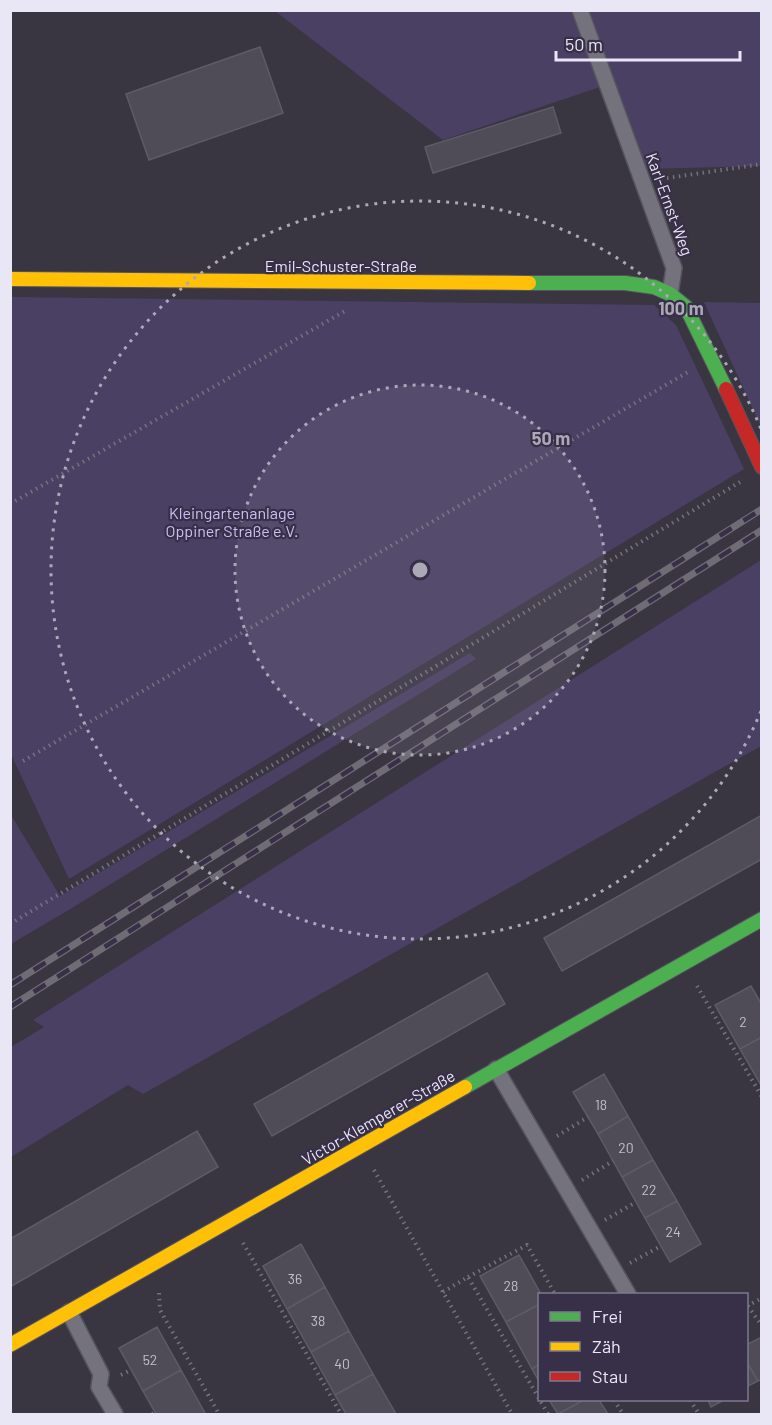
<svg xmlns="http://www.w3.org/2000/svg" width="772" height="1425" viewBox="0 0 772 1425" font-family="Barlow,sans-serif">
<style>
.green{fill:#494064}
.building{fill:#4f4c57;stroke:#5d5b66;stroke-width:1.5}
.lines{fill:none;stroke-linecap:round;stroke-linejoin:round}
.lane-casing{stroke:#56535e;stroke-width:18}
.fast-casing{stroke:#56535e;stroke-width:16}
.slow-casing{stroke:#56535e;stroke-width:16}
.jam-casing{stroke:#56535e;stroke-width:16}
.path{stroke:#74727c;stroke-width:4;stroke-dasharray:1.5 4.5;stroke-linecap:butt}
.lane{stroke:#74727d;stroke-width:15}
.fast{stroke:#4caf50;stroke-width:14}
.slow{stroke:#ffc107;stroke-width:14}
.jam{stroke:#c62828;stroke-width:14}
.rail-casing{stroke:#6f6c76;stroke-width:7}
.rail{stroke:#373048;stroke-width:4.5;stroke-dasharray:14;stroke-linecap:butt}
.ring{fill:none;stroke:#aba8b7;stroke-width:3;stroke-dasharray:3 6}
.labels{text-anchor:middle;dominant-baseline:central;stroke-width:4.5;stroke-linejoin:round;paint-order:stroke}
.number-label{font-size:14px;fill:#c2c0ce}
.street-label{font-size:16px;fill:#e9e6f6;stroke:#373048}
.park-label{font-size:16px;fill:#ccbff5;stroke:#373048}
.centre{fill:#aba8b7;stroke:#373048;stroke-width:3}
.ring-label{font-size:18px;text-anchor:middle;font-weight:bold;fill:#aba8b7;stroke:#373048;stroke-width:4.5;stroke-linejoin:round;paint-order:stroke}
</style>
<rect width="100%" height="100%" fill="#393642"/>
<path class="green" d="M275 11H572L600 87 443 140Z
M588 11H761V166L645 169Z
M10 297 654 305 676 325 744 469 69 879 11 754Z
M704 302 761 303V427Z
M761 560V746L143 1094 128 1085 11 1157V1047L44 1027 33 1020Z
M470 653 476 659 67 911 11 944V815L60 896Z"/>
<path class="building" d="M260 47 283 113 149 160 126 94Z
M553 107 561 133 433 173 425 147Z
M762 815V859L562 971 544 938Z
M487 973 505 1004 272 1136 254 1104Z
M751 986 762 1005V1037L740 1049 715 1005Z
M762 1037V1087L740 1049Z
M604 1074 628 1116 598 1134 573 1092Z
M628 1116 653 1160 622 1177 598 1134Z
M197 1131 218 1167 10 1287V1239Z
M653 1160 677 1201 645 1218 622 1177Z
M677 1201 701 1244 670 1262 645 1218Z
M301 1244 325 1287 287 1309 263 1266Z
M519 1255 541 1294H540V1304L506 1322 480 1276Z
M325 1287 349 1331 311 1352 287 1309Z
M540 1304V1364L532 1369 506 1322Z
M157 1327 181 1370 143 1391 119 1348Z
M349 1331 373 1374 335 1395 311 1352Z
M762 1337V1379L758 1381 746 1361V1345Z
M746 1361 758 1381 746 1387Z
M540 1364V1383L532 1369Z
M181 1370 205 1413 202 1414H156L143 1391Z
M373 1374 396 1414H346L335 1395Z
M549 1400H584L558 1414Z
M584 1400H599L608 1414H558Z
M708 1400H724L711 1407Z"/>
<g class="lines">
<g class="lane-casing">
<path id="lane" d="M580 10 674 268 670 294
M496 1069 628 1294
M69 1312 101 1374 99 1387 115 1414"/>
</g>
<g class="fast-casing">
<path id="fast" d="M529 283H625L654 287 670 294 686 307 726 389
M465 1087 762 919"/>
</g>
<g class="slow-casing">
<path id="slow" d="M10 279 529 283
M10 1345 465 1087"/>
</g>
<g class="jam-casing">
<path id="jam" d="M726 389 762 467"/>
</g>
<path class="path" d="M661 179 762 164
M10 504 345 311
M23 761 688 372
M10 924 740 482
M697 986 762 1097
M557 1136 588 1117
M374 1170 512 1414
M582 1180 613 1161
M605 1220 636 1202
M243 1243 341 1414
M630 1263 661 1246
M468 1277 527 1245 555 1294
M443 1292 468 1277 548 1414
M159 1293 160 1310 219 1414
M747 1306 762 1298
M748 1306 762 1326
M121 1375 131 1370
M614 1400 623 1414
M690 1400 699 1414
M152 1414 155 1413"/>
<use href="#lane" class="lane"/>
<use href="#fast" class="fast"/>
<use href="#slow" class="slow"/>
<use href="#jam" class="jam"/>
<g class="rail-casing">
<path id="rail" d="M10 985 762 509
M10 1007 762 530"/>
</g>
<use href="#rail" class="rail"/>
</g>
<circle cx="420" cy="570" r="185" fill="#aba8b7" fill-opacity=".12"/>
<g class="ring">
<circle cx="420" cy="570" r="185"/>
<path d="M761 711A369 369 0 1 1 761 429"/>
</g>
<g class="labels">
<g class="number-label">
<text x="743" y="1021">2</text>
<text x="601" y="1104">18</text>
<text x="626" y="1147">20</text>
<text x="649" y="1189">22</text>
<text x="673" y="1231">24</text>
<text x="295" y="1278">36</text>
<text x="511" y="1285">28</text>
<text x="318" y="1320">38</text>
<text x="150" y="1359">52</text>
<text x="342" y="1363">40</text>
</g>
<g class="street-label">
<text transform="translate(670 204) rotate(70)">Karl-Ernst-Weg</text>
<text x="341" y="265">Emil-Schuster-Straße</text>
<text transform="translate(378 1117) rotate(-30)">Victor-Klemperer-Straße</text>
</g>
<g class="park-label">
<text x="232" y="512">Kleingartenanlage<tspan x="232" dy="18">Oppiner Straße e.V.</tspan></text>
</g>
</g>
<circle cx="420" cy="570" r="9" class="centre"/>
<g class="ring-label">
<text x="681" y="315">100 m</text>
<text x="551" y="445">50 m</text>
</g>
<rect width="772" height="1425" fill="none" stroke="#e9e6f6" stroke-width="24"/>
<rect x="538" y="1293" width="210" height="108" fill="#373048" stroke="#7e798e" stroke-width="1.5"/>
<rect x="550" y="1312" width="30" height="9" fill="#4caf50" stroke="#7e798e" stroke-width="1.5"/>
<text x="592" y="1323" font-size="18" fill="#e9e6f6">Frei</text>
<rect x="550" y="1342" width="30" height="9" fill="#ffc107" stroke="#7e798e" stroke-width="1.5"/>
<text x="592" y="1353" font-size="18" fill="#e9e6f6">Zäh</text>
<rect x="550" y="1372" width="30" height="9" fill="#c62828" stroke="#7e798e" stroke-width="1.5"/>
<text x="592" y="1383" font-size="18" fill="#e9e6f6">Stau</text>
<path d="M556 51v9h184v-9" fill="none" stroke="#e9e6f6" stroke-width="3"/>
<text x="565" y="51" font-size="18" fill="#e9e6f6" stroke="#373048" stroke-width="4.5" paint-order="stroke">50 m</text>
</svg>
